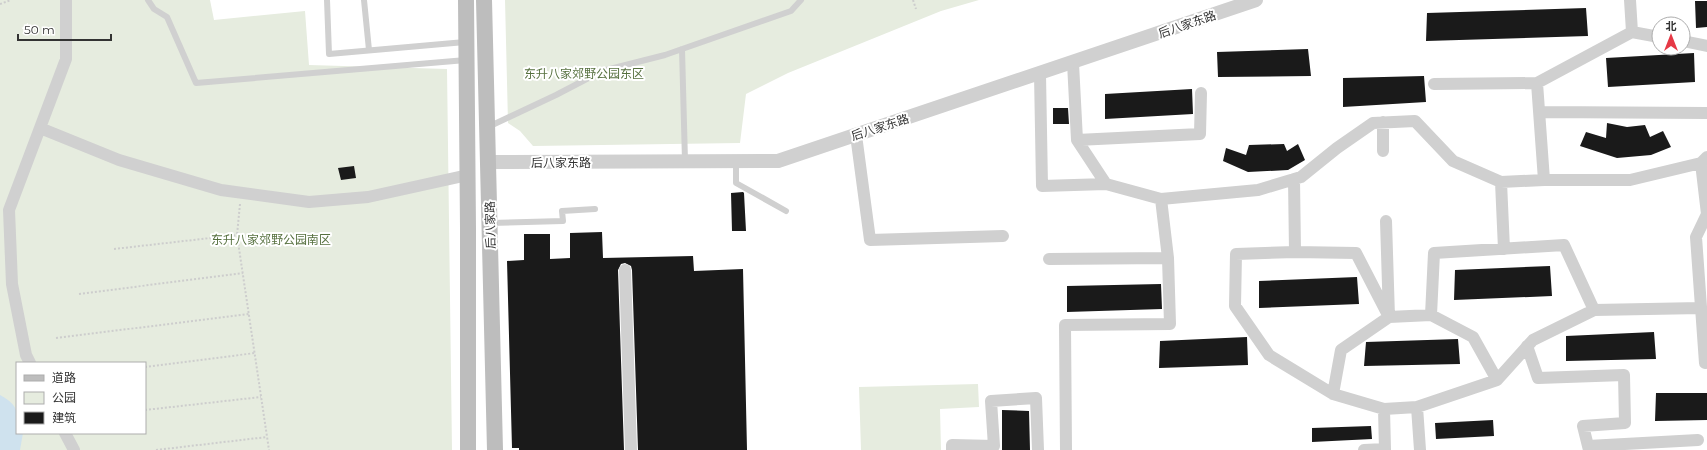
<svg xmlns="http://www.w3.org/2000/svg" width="1707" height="450" viewBox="0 0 1707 450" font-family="Montserrat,'Noto Sans SC',sans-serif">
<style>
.green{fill:#e6ecdf;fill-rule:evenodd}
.water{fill:#cfe2ee}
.building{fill:#1a1a1a}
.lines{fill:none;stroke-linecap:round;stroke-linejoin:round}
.path{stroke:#cdcdcd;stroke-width:2;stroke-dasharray:2 2;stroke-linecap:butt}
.service{stroke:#d0d0d0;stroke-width:6}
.minor{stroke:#d0d0d0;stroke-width:12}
.tertiary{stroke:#d0d0d0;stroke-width:14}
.secondary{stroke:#bdbdbd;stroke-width:16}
.labels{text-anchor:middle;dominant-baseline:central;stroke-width:4;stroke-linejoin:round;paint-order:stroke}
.street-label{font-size:12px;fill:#333;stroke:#fff}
.park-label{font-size:12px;fill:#56703f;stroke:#fff}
</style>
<rect width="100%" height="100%" fill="#fff"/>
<path class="green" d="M0 0H210L214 20 305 11 309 65 447 69 452 450H0ZM17 363H145V433H17Z
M505 0H979L941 11 788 73 746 94 740 143 533 146 520 131 508 123Z
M978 384 979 407 940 409 941 450H861L859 387Z"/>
<path class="water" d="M0 395C20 406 17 412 17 433H23L20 450H0Z"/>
<path class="building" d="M1695 1H1707V27L1696 28Z
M1586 8 1588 36 1426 41 1427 13Z
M1308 49 1311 76 1218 77 1217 52Z
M1694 53 1695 82 1608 87 1606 58Z
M1424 76 1426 102 1343 107V78Z
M1192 89 1193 114 1105 119V94Z
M1053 108H1068L1069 124H1053Z
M1607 123 1627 127 1645 125 1650 137 1663 131 1671 147 1651 155 1617 158 1580 146 1586 132 1606 138Z
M1284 144 1287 151 1298 144 1305 160 1288 170 1248 172 1223 161 1226 148 1246 155 1249 145Z
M354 166 356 178 341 180 338 168Z
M743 192 744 193 746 231H732L731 193Z
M602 232 603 258 693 256 694 271 743 269 747 450H638L632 270 631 266 625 263 621 264 618 270 624 450H519V448H512L507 261 524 260V234H550V259L570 258V233Z
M1550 266 1552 296 1454 300 1455 270Z
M1357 277 1359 304 1259 308V281Z
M1161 284 1162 309 1067 312V286Z
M1654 332 1656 359 1566 361V336Z
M1247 337 1248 365 1159 368 1160 341Z
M1458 339 1460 364 1364 366 1366 342Z
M1656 393H1707V420L1655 421Z
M1002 410 1029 411 1030 450H1002Z
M1493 420 1494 436 1436 439 1435 423Z
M1371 426 1372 439 1312 442V428Z"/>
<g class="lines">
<path class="path" d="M913 0 916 9
M0 4 11 0
M240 204 237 235 269 450
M114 249 237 235
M79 294 243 273
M56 338 249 314
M145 367 255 353
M145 410 261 397
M156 450 267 437"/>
<path class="service" d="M148 0 154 9 167 17 196 83 466 60
M327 0 329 54 465 42
M364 0 369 50
M682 49 685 161
M488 127 556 95 602 71 665 55 791 11 801 0
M736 161V183L786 211
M490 223 563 221 562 211 595 209"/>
<path class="minor" d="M1632 32 1659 37
M1683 41 1707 46
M1073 63 1077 140 1200 134 1201 93
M1040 74 1042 186 1106 184
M1537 83 1632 32 1630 0
M1434 84 1537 83 1544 180
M1539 112 1707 113
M1383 122V151
M40 128 119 160 221 190 309 202 368 197 468 175
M856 135 870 240 1003 236
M1701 163 1707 214 1696 237 1705 363
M1294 179 1295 252
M1501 182 1504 249
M1161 199 1258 190 1301 177 1337 148 1373 123 1415 121 1453 161 1501 182 1544 180H1630L1701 163 1707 157
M1386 221 1389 317 1431 315 1434 253 1564 245 1594 310
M1049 259 1168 258
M625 270 631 450
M1431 315 1473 337 1497 380
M1527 346 1538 378 1624 375 1625 423 1583 426 1589 450
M30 363 26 355 12 284 9 210 66 59V0
M1333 394 1341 350 1389 317 1356 253 1295 252 1236 254 1235 306 1269 355 1333 394 1384 409 1417 407 1497 380 1533 340 1594 310 1701 308
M1417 407 1420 450
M1384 409 1385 450
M65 433 74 450
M1588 446 1698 440
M952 450V445L994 446 991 401 1036 398 1038 450
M1066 450 1065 325 1170 324 1168 258 1161 199 1106 184 1077 140
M1364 450 1385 449"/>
<path class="tertiary" d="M488 162 778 161 1256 0"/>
<path class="secondary" d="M466 0 468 228V450
M484 0 495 450"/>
</g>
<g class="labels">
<g class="street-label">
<text transform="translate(1187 24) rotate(-19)">后八家东路</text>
<text transform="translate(880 127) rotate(-18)">后八家东路</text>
<text x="561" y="162">后八家东路</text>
<text transform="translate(490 225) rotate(-91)">后八家路</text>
</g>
<g class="park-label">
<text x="584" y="73">东升八家郊野公园东区</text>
<text x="271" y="239">东升八家郊野公园南区</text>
</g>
</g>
<rect x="16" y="362" width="130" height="72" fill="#ffffff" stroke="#adadad"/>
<rect x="24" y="375" width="20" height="6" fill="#bdbdbd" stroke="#adadad"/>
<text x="52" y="382" font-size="12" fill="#333333">道路</text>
<rect x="24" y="392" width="20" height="12" fill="#e6ecdf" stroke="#adadad"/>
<text x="52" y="402" font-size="12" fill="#333333">公园</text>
<rect x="24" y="412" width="20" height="12" fill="#1a1a1a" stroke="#adadad"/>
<text x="52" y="422" font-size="12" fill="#333333">建筑</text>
<g transform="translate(1671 36)"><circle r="19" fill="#ffffff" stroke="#adadad"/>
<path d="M0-3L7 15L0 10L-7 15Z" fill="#e63946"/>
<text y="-6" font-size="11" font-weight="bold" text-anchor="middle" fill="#333333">北</text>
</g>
<path d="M18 34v6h93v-6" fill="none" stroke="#333333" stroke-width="2"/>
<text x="24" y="34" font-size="12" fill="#333333" stroke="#ffffff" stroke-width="3" paint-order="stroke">50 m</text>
</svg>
